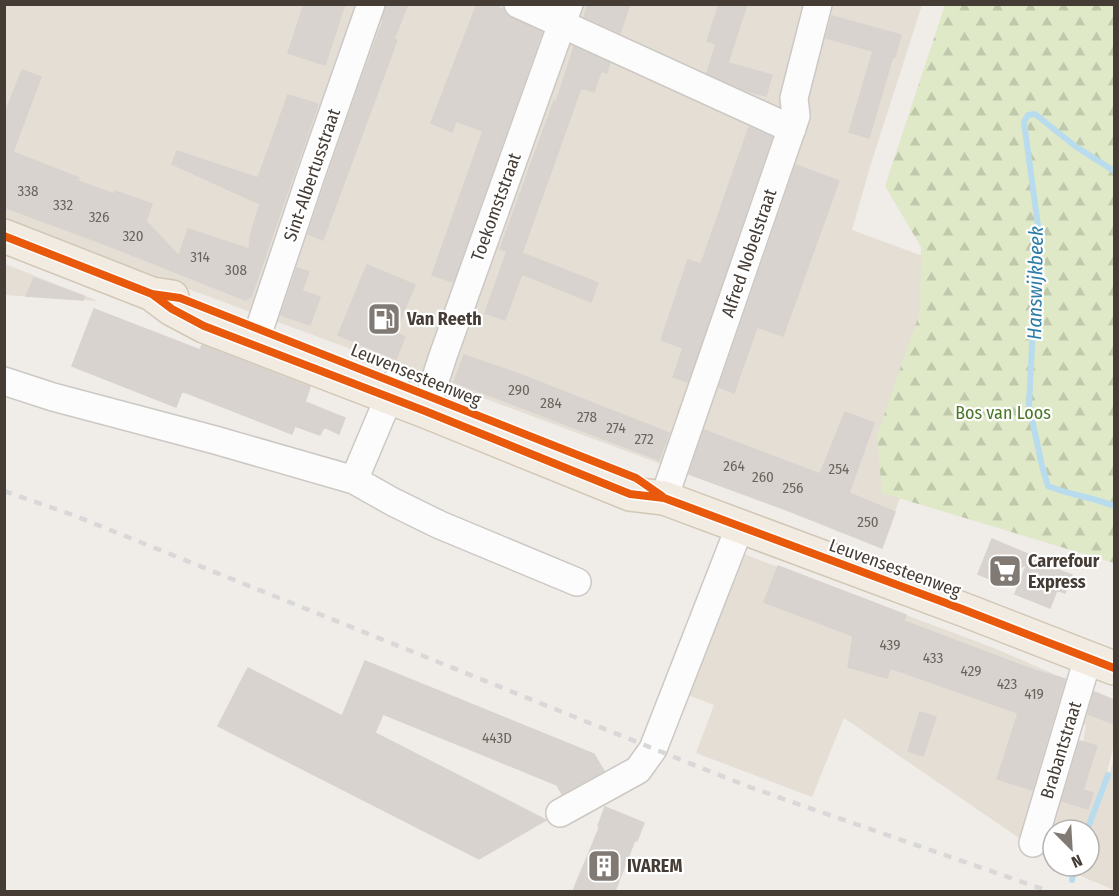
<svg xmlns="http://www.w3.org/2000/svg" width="1119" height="896" viewBox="0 0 1119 896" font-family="'Fira Sans Condensed',sans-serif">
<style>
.residential{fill:#e4ded5}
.forest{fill:url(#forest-firs)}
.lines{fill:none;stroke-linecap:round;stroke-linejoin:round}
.stream{stroke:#b8dcee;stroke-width:6}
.building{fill:#d8d3cf;stroke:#d8d3ce;stroke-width:1.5}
.minor-casing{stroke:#ccc8c4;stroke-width:30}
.major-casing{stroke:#d2c7b5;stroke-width:36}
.minor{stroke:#fdfcfc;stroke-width:27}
.major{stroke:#f1ebe2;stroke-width:33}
.rail{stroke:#d9d8d8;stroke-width:4.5;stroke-dasharray:8 8;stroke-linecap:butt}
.cycleway-casing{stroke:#fff;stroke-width:11}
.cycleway{stroke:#e8590c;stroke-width:8}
.labels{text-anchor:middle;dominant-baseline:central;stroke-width:4.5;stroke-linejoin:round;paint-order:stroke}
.number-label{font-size:15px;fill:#6b645d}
.street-label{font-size:18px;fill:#453d35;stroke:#fff}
.poi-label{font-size:18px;font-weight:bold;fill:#453d35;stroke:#fff;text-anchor:start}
.park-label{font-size:18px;fill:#4b7728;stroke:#fff}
.water-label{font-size:20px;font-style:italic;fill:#2d7da9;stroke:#fff}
</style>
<defs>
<pattern id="forest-firs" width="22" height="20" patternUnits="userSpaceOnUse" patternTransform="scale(1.5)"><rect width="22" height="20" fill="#dfe9c8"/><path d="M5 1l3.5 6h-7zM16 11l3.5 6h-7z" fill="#c1c9ac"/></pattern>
</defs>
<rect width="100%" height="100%" fill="#f0ece8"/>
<path class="residential" d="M4 5H922L870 167 852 230 931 259 921 439 882 548 777 507 5 221Z
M5 264 98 301 5 295Z
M741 553 994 648 1114 700V745L1106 776 1091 818 1086 830H1053V860L1040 854 1048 829 1057 812 1061 783 1066 784 1077 741 1083 742 1086 725 1078 723 1022 840 844 718 812 797 696 753 714 705 688 695Z
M1114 756V890L1071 872 1069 867 1067 866H1070L1071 870 1072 866H1089V830H1088L1107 786Z"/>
<path class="forest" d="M945 5H1114V563L882 493 877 435 920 312 921 247 885 186Z"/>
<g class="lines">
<path class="stream" d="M1114 171 1075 146 1035 114 1028 115 1024 122 1040 241 1033 326 1029 405 1042 466 1048 486C1069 495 1093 497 1114 506
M1087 830 1108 775
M1072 880 1075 866"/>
</g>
<path class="building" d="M304 4H345L325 65 288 53Z
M386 4H408L394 39 397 40 390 59 323 240 308 234 355 97 384 19H382Z
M477 4H491L504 10 506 14 511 18 542 32 453 282 432 275 483 131 456 121 452 132 431 123Z
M588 4H630L620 33 584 17Z
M719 4H747L728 63 772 75 766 96 744 90 707 73 716 44 707 41Z
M832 16 901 35 895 57 893 56 869 138 849 132 873 51 826 38Z
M574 47 610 63 607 73 601 71 594 92 581 88 522 253 598 283 591 302 522 274 505 320 485 313 507 251 500 249 554 101 556 102Z
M22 70 41 77 13 152 79 178 78 181 114 194 115 191 152 204 146 221 179 256 188 229 249 249 251 233 260 204 172 164 177 151 258 178 288 95 318 104 251 297 245 300 104 244 4 207V116Z
M749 127 772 137 688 382 673 377 683 348 661 340 688 260 701 264Z
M796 165 839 181 783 336 757 327 734 393 719 387Z
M367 265 415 285 395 333 405 337 396 359 338 335Z
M297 268 309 272 302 291 320 297 310 325 281 315Z
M34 278 84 296 83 300 26 296Z
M94 309 200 350 202 345 310 387 305 402 345 418 339 434 324 427 320 435 295 426 292 434 182 391 176 407 72 366Z
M464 355 519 374 669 433 659 460 454 382Z
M845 412 874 423 849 493 895 512 882 548 792 512 689 474 704 430 820 474Z
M992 539 1030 555 1026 565 992 580 978 574Z
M1029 559 1072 575 1065 593 1057 590 1050 608 1015 594Z
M778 566 906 615 904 621 1034 670 1065 679 1032 790 997 779 1018 713 890 668 887 678 848 667 853 636 764 602Z
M365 661 594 754 604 771 562 794 557 785 383 714 375 733 546 820 479 859 218 726 248 668 342 716Z
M1094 692 1114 700V724L1088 714Z
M920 712 936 717 923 756 908 751Z
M1080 741 1097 746 1083 790 1093 793 1088 809 1062 801Z
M605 807 644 823 637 841 635 840 615 891H573L600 826H598Z"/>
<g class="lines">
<g class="minor-casing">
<path id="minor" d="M518 4 792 129
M254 345 311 175 371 4
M4 381 53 397 215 440 354 480 393 502 440 525 577 582
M425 411 443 356 569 4
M354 480 395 383
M664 498 796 116 794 98 818 4
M560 813 638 770 653 749 740 526
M1033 843 1088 658"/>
</g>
<g class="major-casing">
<path id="major" d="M4 236 152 294 172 297
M152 294 172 309 204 326 425 411 630 494 664 498 962 609 1114 668"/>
</g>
<use href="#minor" class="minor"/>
<use href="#major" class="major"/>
<path class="rail" d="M4 491 73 515 704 769 755 789 1051 892"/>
<g class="cycleway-casing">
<path id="cycleway" d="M4 236 152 294 180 298 636 478 662 496
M152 294 172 309 204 326 425 411 630 494 664 498 962 609 1114 668"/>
</g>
<use href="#cycleway" class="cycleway"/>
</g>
<defs>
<g id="fuel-square" transform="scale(1.725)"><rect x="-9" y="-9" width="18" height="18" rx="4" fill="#817a74" stroke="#fff"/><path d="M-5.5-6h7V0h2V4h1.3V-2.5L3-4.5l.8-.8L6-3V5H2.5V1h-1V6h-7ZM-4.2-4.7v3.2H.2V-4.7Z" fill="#fff"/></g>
<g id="supermarket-square" transform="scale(1.725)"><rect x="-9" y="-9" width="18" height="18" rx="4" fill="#817a74" stroke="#fff"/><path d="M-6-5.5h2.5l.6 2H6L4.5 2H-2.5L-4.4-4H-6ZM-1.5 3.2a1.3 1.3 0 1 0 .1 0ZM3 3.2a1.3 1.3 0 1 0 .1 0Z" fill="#fff"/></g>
<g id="building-square" transform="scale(1.725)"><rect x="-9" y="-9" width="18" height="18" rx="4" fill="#817a74" stroke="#fff"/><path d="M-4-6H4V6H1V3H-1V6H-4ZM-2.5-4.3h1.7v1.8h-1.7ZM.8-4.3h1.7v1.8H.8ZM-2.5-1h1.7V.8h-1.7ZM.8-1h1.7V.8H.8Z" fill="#fff"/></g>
</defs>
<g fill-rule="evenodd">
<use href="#fuel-square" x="384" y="319"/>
<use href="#supermarket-square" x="1005" y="571"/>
<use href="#building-square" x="604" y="866"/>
</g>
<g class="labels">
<g class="number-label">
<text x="28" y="191">338</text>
<text x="63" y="205">332</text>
<text x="99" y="217">326</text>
<text x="133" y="236">320</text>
<text x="200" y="257">314</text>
<text x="236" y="270">308</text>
<text x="519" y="390">290</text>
<text x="551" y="403">284</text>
<text x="587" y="417">278</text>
<text x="616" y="428">274</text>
<text x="644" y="439">272</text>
<text x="734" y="466">264</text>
<text x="839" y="469">254</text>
<text x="763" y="477">260</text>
<text x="793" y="488">256</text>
<text x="868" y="522">250</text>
<text x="890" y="645">439</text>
<text x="933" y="658">433</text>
<text x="971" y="671">429</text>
<text x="1007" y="684">423</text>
<text x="1034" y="694">419</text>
<text x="497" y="738">443D</text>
</g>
<g class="street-label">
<text transform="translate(312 175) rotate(-71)">Sint-Albertusstraat</text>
<text transform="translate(496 207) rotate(-70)">Toekomststraat</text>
<text transform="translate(749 253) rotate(-71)">Alfred Nobelstraat</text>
<text transform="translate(416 375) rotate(22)">Leuvensesteenweg</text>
<text transform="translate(895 568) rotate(20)">Leuvensesteenweg</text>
<text transform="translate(1061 750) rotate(-73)">Brabantstraat</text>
</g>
<g class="poi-label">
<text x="407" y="319">Van Reeth</text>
<text x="1028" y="561">Carrefour<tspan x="1028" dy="21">Express</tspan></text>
<text x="627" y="866">IVAREM</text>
</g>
<g class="park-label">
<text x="1003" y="413">Bos van Loos</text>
</g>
<g class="water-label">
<text transform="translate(1035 283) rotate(-89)">Hanswijkbeek</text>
</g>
</g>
<rect width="1119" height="896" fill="none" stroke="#453d35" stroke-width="12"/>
<g transform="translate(1071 848) rotate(156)"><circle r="28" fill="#ffffff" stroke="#b5b1ae" stroke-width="1.5"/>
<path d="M0-4.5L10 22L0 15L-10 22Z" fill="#817a74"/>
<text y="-9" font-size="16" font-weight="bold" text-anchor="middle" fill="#453d35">N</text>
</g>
</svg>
